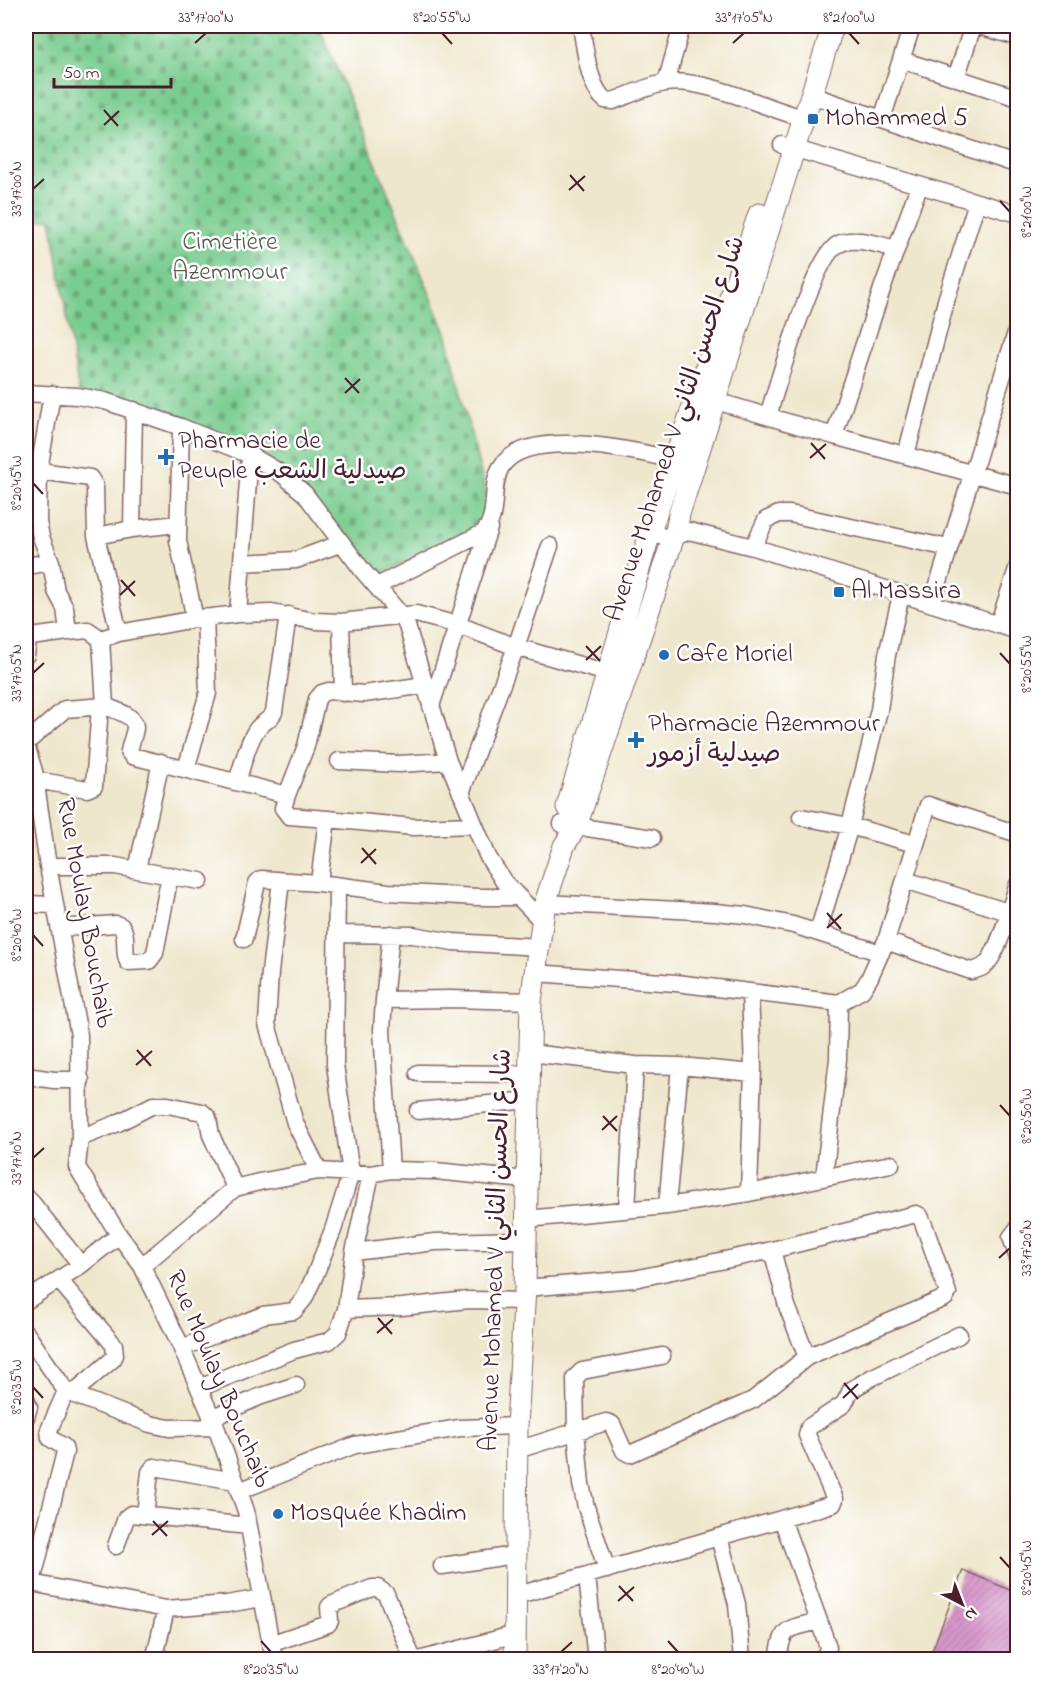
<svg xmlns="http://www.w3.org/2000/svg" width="1043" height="1685" viewBox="0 0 1043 1685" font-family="'Indie Flower','Playpen Sans Arabic',sans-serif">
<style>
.cemetery{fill:url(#cemetery-stones);stroke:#62765e;stroke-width:1.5}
.building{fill:url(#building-hatch)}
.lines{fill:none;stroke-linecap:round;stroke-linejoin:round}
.minor-casing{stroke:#846564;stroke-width:19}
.major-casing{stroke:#846564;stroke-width:23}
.minor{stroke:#fff;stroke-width:16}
.major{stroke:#fff;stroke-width:21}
.ticks{fill:none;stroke:#4a1f2b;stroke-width:2}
.poi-dot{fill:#1f6fb2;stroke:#fff;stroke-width:2}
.labels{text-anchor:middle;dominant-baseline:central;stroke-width:5;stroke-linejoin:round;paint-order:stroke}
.poi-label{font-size:26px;fill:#4a1f2b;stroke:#fff;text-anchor:start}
.park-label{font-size:26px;fill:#5b5c4e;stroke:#fff}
.street-label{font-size:26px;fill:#4a1f2b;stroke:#fff}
.neatline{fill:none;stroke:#4a1f2b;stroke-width:2}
.ticks-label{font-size:15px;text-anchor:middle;fill:#4a1f2b}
</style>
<defs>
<pattern id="cemetery-stones" width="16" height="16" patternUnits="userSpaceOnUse" patternTransform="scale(1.5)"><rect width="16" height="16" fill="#7acd90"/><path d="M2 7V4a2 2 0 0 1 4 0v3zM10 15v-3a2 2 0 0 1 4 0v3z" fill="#66a676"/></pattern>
<pattern id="building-hatch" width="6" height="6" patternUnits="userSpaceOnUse" patternTransform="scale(1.5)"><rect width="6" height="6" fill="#d898cc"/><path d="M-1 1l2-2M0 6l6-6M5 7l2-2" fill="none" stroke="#b17ba6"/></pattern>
</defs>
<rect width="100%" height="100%" fill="#fff"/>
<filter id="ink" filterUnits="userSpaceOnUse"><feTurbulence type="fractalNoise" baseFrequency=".0167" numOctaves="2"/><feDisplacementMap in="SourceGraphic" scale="12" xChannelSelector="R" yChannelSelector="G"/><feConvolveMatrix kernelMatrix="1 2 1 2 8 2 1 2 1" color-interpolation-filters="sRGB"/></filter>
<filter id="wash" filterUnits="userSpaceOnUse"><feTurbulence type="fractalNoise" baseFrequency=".008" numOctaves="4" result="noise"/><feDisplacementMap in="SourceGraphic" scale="24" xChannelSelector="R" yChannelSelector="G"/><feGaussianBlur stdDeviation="1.35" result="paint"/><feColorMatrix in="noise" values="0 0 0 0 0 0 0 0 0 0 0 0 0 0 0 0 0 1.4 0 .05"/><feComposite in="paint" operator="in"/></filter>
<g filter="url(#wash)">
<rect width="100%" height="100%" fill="#efe7cd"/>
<path class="cemetery" d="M26 26H319L446 333 489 506 483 528 370 578 302 487 167 418 79 392 51 219 26 221Z"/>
<g id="blocks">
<path class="building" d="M963 1570 1017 1593V1659H929Z"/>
</g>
</g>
<g filter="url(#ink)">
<use href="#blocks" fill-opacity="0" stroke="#846564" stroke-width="1.5"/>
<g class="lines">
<g class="minor-casing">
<path id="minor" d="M581 26C585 47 588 86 605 100L613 101C629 95 648 86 665 83 703 77 765 108 803 118
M912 26 882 119 1018 165
M979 26 1018 37
M902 60 1018 98
M956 78 973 26
M666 83 682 26
M811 95 882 119
M782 145 1018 214
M26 393 77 396 105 401 181 427 250 455 282 474 305 494 363 571 401 615 407 626 448 761 488 857 504 882 541 920
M52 394 39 470 38 522 41 537 51 562 56 591 65 608 68 632 88 630 101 639
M716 401 834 436 1018 486
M768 416C777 386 814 259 837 245 853 235 879 245 896 249
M181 427 178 541 195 619
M834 436 882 289 919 186
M906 455 947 297 977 202
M26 469 90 478 95 486 96 536
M132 529 134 410
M652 531 661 536 672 538 689 531 753 547 1018 631
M753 547 766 520 779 514H790L949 548
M242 563 296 560 342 543
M26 566 51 562
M377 586 483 533C500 515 489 487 501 467 526 426 637 451 674 460
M932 604 1018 326
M238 614 250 455
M341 622 343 693
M998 625 1018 566
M119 633 96 536 132 529 178 524
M26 655 28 640 31 637 68 632
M105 706C114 710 136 715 135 728 134 736 130 744 129 752L132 756 287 795 283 808 289 816 327 819
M431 706 489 528
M26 743 65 709 105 706 101 639 119 633 195 619 238 614 272 613 315 621 341 622 416 614 458 625 516 647 618 676
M26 745 34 771 48 866 79 1035 80 1138 77 1167 119 1235 142 1266 178 1340 216 1427 246 1511 274 1660
M339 761 399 764 448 761
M186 769 208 693 205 617
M36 780 87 789 94 786 100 707
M237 781C243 765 247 743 257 729 262 722 270 721 274 712L288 615
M461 793 516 647 550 546
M287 795 306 746 317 699 322 693 329 691 364 694 425 685
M801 817 850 826 915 844
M562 824 652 838
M48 866H115L200 881
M137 869 161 762
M905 880 1008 912
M281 881 270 972 267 1024 295 1123 319 1171
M319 883 327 819 414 827 474 825
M545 903 715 912 745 915 793 925 881 953
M26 904 54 905
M60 928 116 924 121 926C129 936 122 950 128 962L149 961 155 953 170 875
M818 932 850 826 879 710 887 655 901 595
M337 934 413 935 453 942 539 947
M391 934 384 1000 450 999 531 1001
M244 939 257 883 261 879 319 883 388 892 478 897H516
M886 941 971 971C976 970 980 969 984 966 999 955 1011 903 1018 884
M535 973 676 983 839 1003 862 990 869 979 886 941 928 805 1018 834
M384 1000 382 1030 391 1170
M530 1053 635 1065 627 1209
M635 1065 680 1066 753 1073
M418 1073 529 1074
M26 1076 54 1080H81
M418 1111 529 1100
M80 1138 118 1123 153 1105H168L202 1112 208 1118 211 1135 235 1188
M824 1177 838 1059 839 1003
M749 1193 753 1068 750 992
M26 1197 32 1203 81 1265
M667 1206 680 1066
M526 1219 667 1206 749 1193 891 1164
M1018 1228 1011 1237 1018 1258
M772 1250 787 1306 807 1357
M354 1252 371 1174
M142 1266 235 1188 259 1182 319 1171 371 1174 391 1170 435 1171 526 1180
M59 1280 114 1345 115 1355 113 1359 72 1394
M26 1301 81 1265 119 1235
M346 1309 354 1252 435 1242 525 1240
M26 1333 66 1391 72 1394 150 1424 169 1428 216 1427
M182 1348 263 1315 294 1311 304 1299 315 1275 333 1230 351 1173 335 1065 337 886
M199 1388 294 1350 329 1341 338 1333 346 1309 402 1307 468 1300 524 1301
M26 1399 29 1407 26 1417
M211 1418 259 1397 296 1385
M517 1450 606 1422 612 1424 624 1451 630 1454 753 1400 807 1357 945 1298 948 1293 924 1225 920 1216 916 1214 772 1250 634 1279 525 1288
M239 1491 355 1445 460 1428 517 1426
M145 1515 150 1472 154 1467 235 1481
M719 1537 737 1604 742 1660
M116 1546 126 1518 131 1514 249 1526
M442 1566 515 1555
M607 1570 586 1507 581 1484 576 1431 575 1378 582 1371 662 1356
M587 1576 596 1660
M26 1582 166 1609 227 1604 262 1598
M32 1582 65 1452 64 1447 50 1438 49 1430 66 1391
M515 1596 833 1504 835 1499 807 1435 809 1427 844 1404 851 1390 871 1378 959 1335
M819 1621 828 1647 824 1660
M270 1644 328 1624 330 1621 329 1607 331 1605 372 1588H378L386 1594 412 1657 419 1660
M154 1660 166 1609
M419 1660 516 1634
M778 1660C783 1624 787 1630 819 1621L782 1519"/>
</g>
<g class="major-casing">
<path id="major" d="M567 807 654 520 759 214
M515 1660 517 1426 525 1288 531 1001 545 903 564 846 576 827 677 527 679 514 833 26"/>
</g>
<use href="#minor" class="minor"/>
<use href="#major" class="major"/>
</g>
</g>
<path class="ticks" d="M442 33 452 44M849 33 859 44M195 43 206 33M733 43 744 33M104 110 118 126M104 125 119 111M570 175 584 191M33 189 44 179M569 190 585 176M1000 201 1010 212M345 378 359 393M345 393 360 379M811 443 825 459M810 458 826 444M33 483 43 494M121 580 135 596M120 595 135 581M586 646 600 661M1000 653 1010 664M586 660 601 646M33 673 44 663M362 848 376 864M361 863 376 849M827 913 841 929M827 928 842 914M33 935 43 946M137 1050 151 1066M136 1065 152 1051M1000 1105 1010 1116M603 1116 617 1131M602 1130 617 1116M33 1158 44 1148M999 1258 1010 1248M378 1318 392 1334M377 1333 393 1319M844 1383 858 1399M33 1387 43 1398M843 1398 858 1384M153 1521 167 1536M152 1535 168 1521M1000 1557 1010 1568M619 1586 633 1601M618 1601 634 1587M261 1641 271 1652M668 1641 678 1652M561 1652 572 1642"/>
<g class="poi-dot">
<rect x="807" y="113" width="12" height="12" rx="3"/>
<path d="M163 448h6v6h6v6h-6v6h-6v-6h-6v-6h6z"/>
<rect x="833" y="586" width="12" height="12" rx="3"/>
<circle cx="664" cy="655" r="6"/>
<path d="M633 731h6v6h6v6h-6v6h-6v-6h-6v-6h6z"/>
<circle cx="278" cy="1514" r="6"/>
</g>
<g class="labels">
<g class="poi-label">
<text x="825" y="119">Mohammed 5</text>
<text x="178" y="442">Pharmacie de<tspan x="178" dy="30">Peuple صيدلية الشعب</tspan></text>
<text x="851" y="592">Al Massira</text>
<text x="676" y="655">Cafe Moriel</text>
<text x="648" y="725">Pharmacie Azemmour<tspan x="648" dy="30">صيدلية أزمور</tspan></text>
<text x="290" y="1514">Mosquée Khadim</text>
</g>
<g class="park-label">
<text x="230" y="243">Cimetière<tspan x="230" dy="30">Azemmour</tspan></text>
</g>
<g class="street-label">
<text transform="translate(676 429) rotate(-72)">Avenue Mohamed V شارع الحسن الثاني</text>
<text transform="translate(84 913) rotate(80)">Rue Moulay Bouchaib</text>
<text transform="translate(497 1250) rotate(-88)">Avenue Mohamed V شارع الحسن الثاني</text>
<text transform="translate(218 1379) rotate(67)">Rue Moulay Bouchaib</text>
</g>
</g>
<rect width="1043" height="1685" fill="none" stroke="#fff" stroke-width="66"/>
<g transform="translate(962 1604) rotate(138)" stroke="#ffffff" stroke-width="4.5" paint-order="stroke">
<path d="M0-4.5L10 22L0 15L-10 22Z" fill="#4a1f2b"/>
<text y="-9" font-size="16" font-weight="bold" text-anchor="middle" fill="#4a1f2b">N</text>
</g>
<path d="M54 78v9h117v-9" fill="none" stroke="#4a1f2b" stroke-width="3"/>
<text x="63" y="78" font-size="18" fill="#4a1f2b" stroke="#ffffff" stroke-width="4.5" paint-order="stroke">50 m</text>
<rect x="33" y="33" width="977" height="1619" class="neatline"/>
<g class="ticks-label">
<text x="206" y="22">33°17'00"N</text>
<text x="442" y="22">8°20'55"W</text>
<text x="744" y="22">33°17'05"N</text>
<text x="849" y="22">8°21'00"W</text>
<text transform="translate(16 189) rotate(-90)" y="5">33°17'00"N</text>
<text transform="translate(1026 212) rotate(-90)" y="5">8°21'00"W</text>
<text transform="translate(16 483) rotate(-90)" y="5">8°20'45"W</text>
<text transform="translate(1026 664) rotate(-90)" y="5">8°20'55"W</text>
<text transform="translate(16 673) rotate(-90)" y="5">33°17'05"N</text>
<text transform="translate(16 935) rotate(-90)" y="5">8°20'40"W</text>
<text transform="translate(1026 1116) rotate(-90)" y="5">8°20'50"W</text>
<text transform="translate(16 1158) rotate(-90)" y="5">33°17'10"N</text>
<text transform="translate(1026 1248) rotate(-90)" y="5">33°17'20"N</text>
<text transform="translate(16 1387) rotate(-90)" y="5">8°20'35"W</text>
<text transform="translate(1026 1568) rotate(-90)" y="5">8°20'45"W</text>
<text x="271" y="1674">8°20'35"W</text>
<text x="561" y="1674">33°17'20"N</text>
<text x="678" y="1674">8°20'40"W</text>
</g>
</svg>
